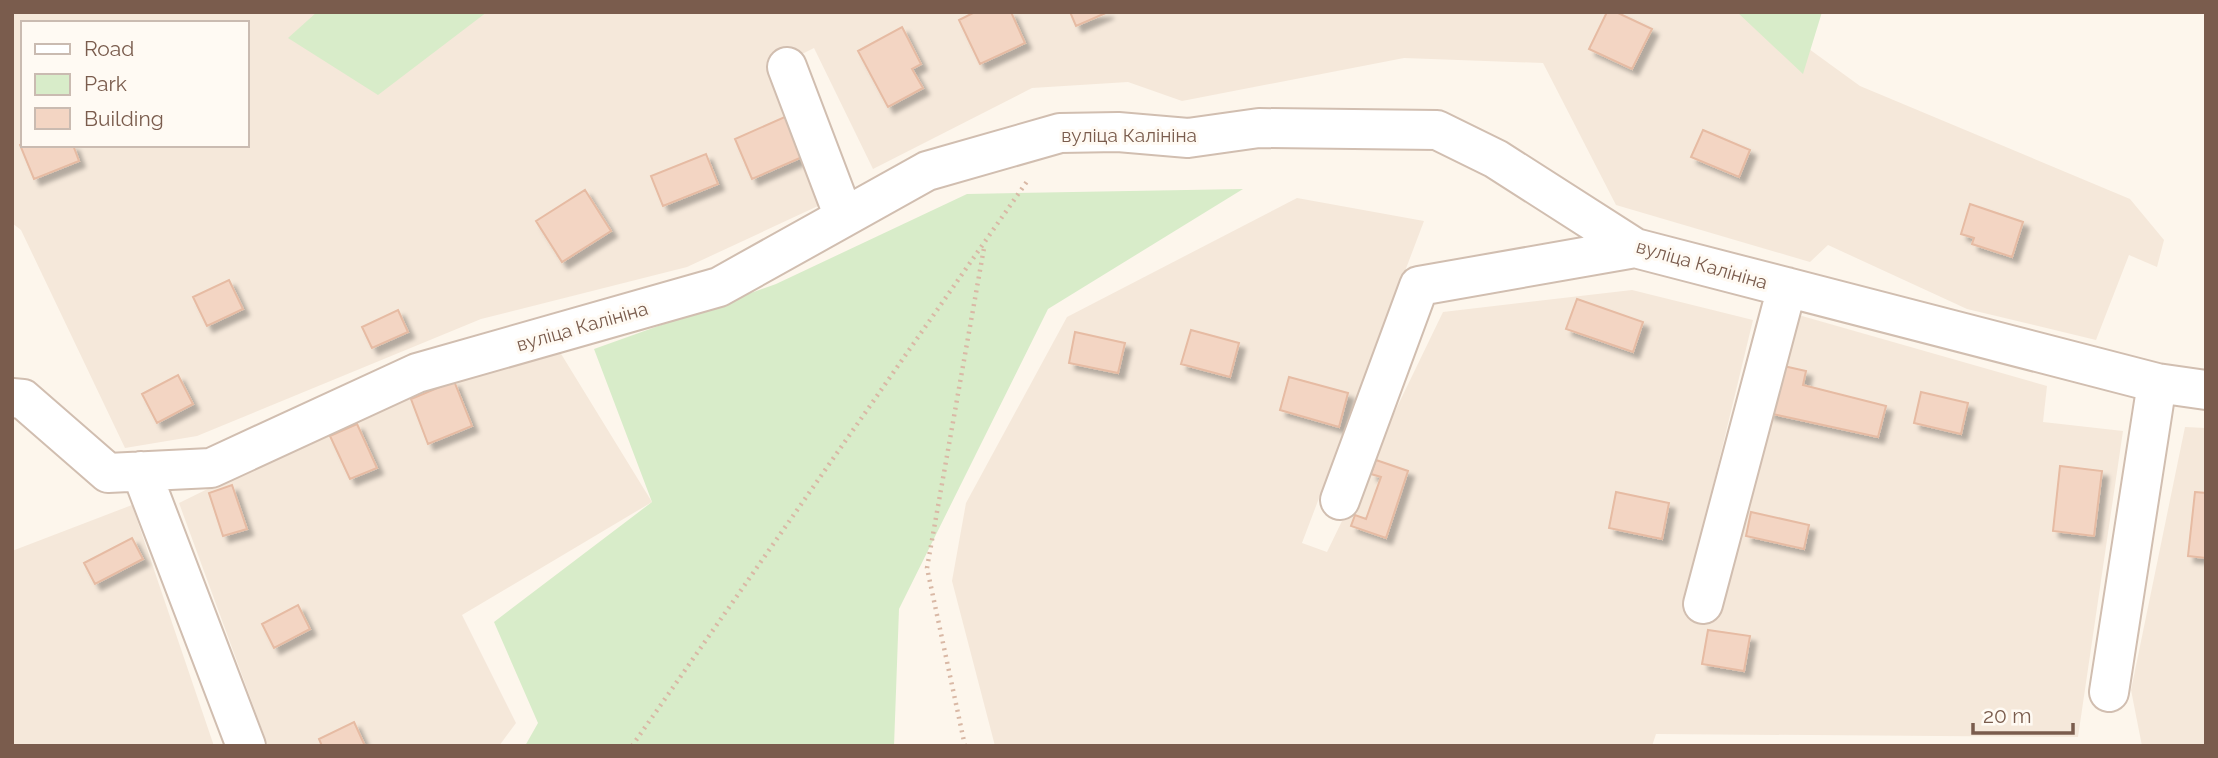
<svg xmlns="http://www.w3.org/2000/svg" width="2218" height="758" viewBox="0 0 2218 758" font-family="Raleway,sans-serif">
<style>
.residential{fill:#f5e8da;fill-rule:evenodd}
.green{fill:#d8ecc9}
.building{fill:#f3d5c3;stroke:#e6bba3;stroke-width:2;filter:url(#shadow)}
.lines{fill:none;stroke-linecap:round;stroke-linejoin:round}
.minor-casing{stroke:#d1beb0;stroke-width:42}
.path{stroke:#d9b8a5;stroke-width:4.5;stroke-dasharray:2 5;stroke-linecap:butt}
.minor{stroke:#fff;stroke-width:38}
.labels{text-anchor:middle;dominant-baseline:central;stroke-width:6;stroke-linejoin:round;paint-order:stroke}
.street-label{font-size:19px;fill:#7a5c4d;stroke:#fffaf3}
</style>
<defs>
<filter id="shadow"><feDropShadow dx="6" dy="6" stdDeviation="2" flood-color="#0004"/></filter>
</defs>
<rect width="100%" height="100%" fill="#fdf6ec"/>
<path class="residential" d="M12 12H1758L1860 86 2130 199 2164 240 2157 267 2129 255 2096 340 1967 309 1828 245 1810 262 1616 205 1543 63 1404 58 1182 101 1128 82 1032 88 873 169 814 48 778 66 833 199 687 267 481 319 197 436 125 448 21 230 12 223ZM23 23H247V145H23Z
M1297 198 1424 221 1302 543 1327 552 1443 312 1632 290 1753 320 1683 610 1705 613 1788 312 2047 386 2043 422 2123 431 2078 737 1656 734 1652 746H995L952 581 966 503 1067 317Z
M555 344 652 502 462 615 516 723 499 746H268L179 503 415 387Z
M2185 427 2206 428V746H2142L2131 690Z
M132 505 214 746H12V551Z"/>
<path class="green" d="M317 12H487L378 95 288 38Z
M1737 12H1822L1803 74Z
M1243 189 1048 309 899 609 894 746H525L538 723 494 622 652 502 594 349 776 284 967 194Z"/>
<path class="building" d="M975 12H1011L1025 43 980 64 959 20Z
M1070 12H1108L1076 26Z
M1607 12H1616L1652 29 1632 69 1589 49Z
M902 27 921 64 912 69 923 88 888 107 858 51Z
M787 116 809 154 752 179 735 139Z
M1703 130 1750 150 1739 177 1691 157Z
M23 143V145H73L79 161 34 179 20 145Z
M706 154 718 184 663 206 651 176Z
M585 190 611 231 562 262 536 221Z
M1970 204 2023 222 2012 257 1972 244 1974 238 1961 234Z
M229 280 243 309 207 326 193 297Z
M1577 299 1643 322 1633 352 1566 329Z
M398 310 408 332 372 348 362 327Z
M1191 330 1239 343 1230 377 1181 364Z
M1075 332 1125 343 1118 373 1069 363Z
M1779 365 1806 371 1803 385 1886 406 1878 437 1768 413Z
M178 375 193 404 157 423 142 394Z
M1289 377 1348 393 1339 427 1280 410Z
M454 381 472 426 428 444 411 399Z
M1921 392 1968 403 1961 434 1914 423Z
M357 424 377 468 350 479 330 436Z
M1376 460 1408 471 1386 538 1351 526 1355 515 1366 519 1381 477 1371 474Z
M2060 466 2102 471 2094 536 2053 531Z
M232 485 247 529 223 536 209 493Z
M1616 492 1669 503 1662 539 1609 528Z
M2195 492 2206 493V558L2188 556Z
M1751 512 1809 525 1804 549 1746 536Z
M132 538 143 559 95 584 84 563Z
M298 605 310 629 274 648 262 624Z
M1708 630 1750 636 1744 671 1702 664Z
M354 722 365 746H322L319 739Z"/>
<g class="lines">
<g class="minor-casing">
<path id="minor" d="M787 67 844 217
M12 398 23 399 108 473 211 468 417 373 719 287 927 171 1060 133 1118 132 1188 138 1259 128 1437 130 1496 159 1635 248 2157 383 2206 390
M141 471 246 746
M1340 500 1419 286 1635 248
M1703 604 1787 287
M2109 692 2157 383"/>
</g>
<path class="path" d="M632 746 1028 180
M965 746 927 568 984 248"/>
<use href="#minor" class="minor"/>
</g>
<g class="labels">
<g class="street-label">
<text x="1129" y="135">вуліца Калініна</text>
<text transform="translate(1702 264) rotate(16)">вуліца Калініна</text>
<text transform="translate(582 326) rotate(-16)">вуліца Калініна</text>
</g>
</g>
<rect width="2218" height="758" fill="none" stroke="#7a5c4d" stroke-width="28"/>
<rect x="21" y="21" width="228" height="126" fill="#fffaf3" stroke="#cabbb1" stroke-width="2"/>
<rect x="35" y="44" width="35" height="10" fill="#ffffff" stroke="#cabbb1" stroke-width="2"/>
<text x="84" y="56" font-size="21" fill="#7a5c4d">Road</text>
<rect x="35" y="74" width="35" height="21" fill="#d8ecc9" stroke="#cabbb1" stroke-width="2"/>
<text x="84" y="91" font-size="21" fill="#7a5c4d">Park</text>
<rect x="35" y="108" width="35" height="21" fill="#f3d5c3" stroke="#cabbb1" stroke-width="2"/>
<text x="84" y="126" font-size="21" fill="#7a5c4d">Building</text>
<path d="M1973 723v10h100v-10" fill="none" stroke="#7a5c4d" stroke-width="3.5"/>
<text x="1983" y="723" font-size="21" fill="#7a5c4d" stroke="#fffaf3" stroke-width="5" paint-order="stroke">20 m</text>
</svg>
